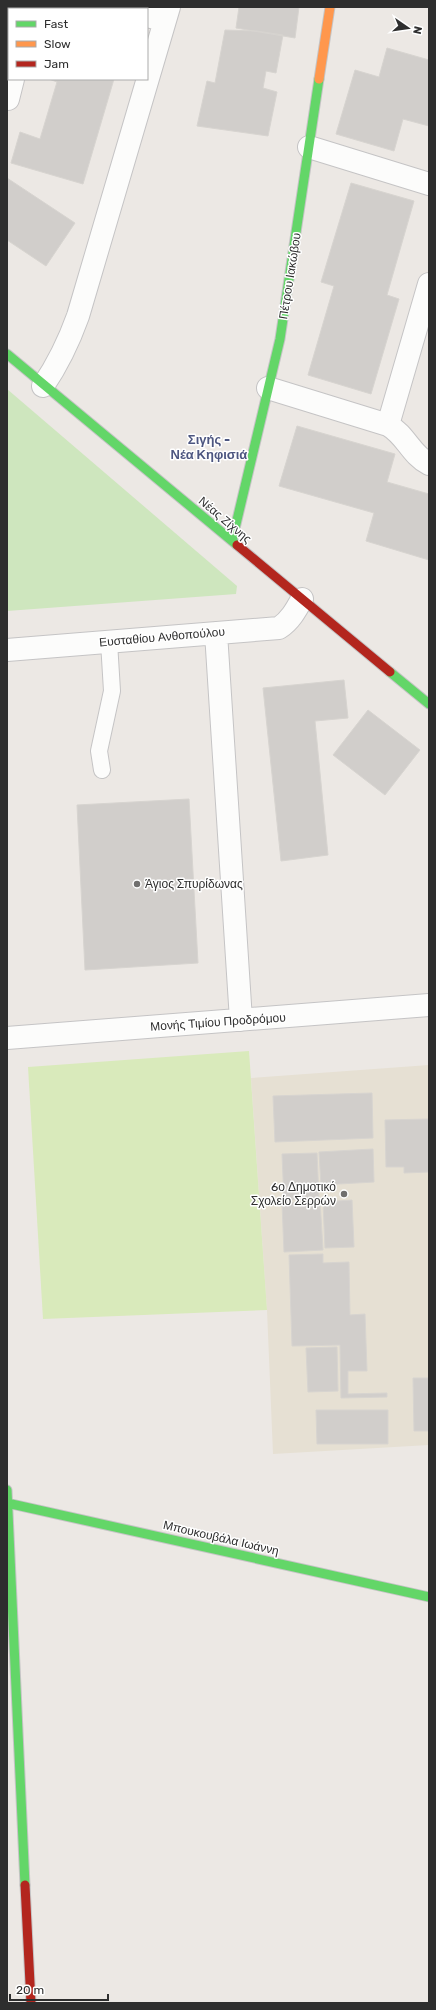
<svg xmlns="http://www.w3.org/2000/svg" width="436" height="2010" viewBox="0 0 436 2010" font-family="Rubik,sans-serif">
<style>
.education{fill:#e6e0d3}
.green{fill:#cee6be}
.pitch{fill:#d9eabb}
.building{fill:#d1cecb;stroke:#d7d4d0}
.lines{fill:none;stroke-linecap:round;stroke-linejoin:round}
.lane-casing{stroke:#c5c4c5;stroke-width:18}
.street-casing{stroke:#c5c4c5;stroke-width:24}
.fast-casing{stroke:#c5c4c5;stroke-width:11}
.slow-casing{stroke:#c5c4c5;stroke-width:11}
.jam-casing{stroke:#c5c4c5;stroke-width:11}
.lane{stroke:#fcfcfb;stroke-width:16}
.street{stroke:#fcfcfb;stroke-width:22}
.fast{stroke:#63d668;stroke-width:9}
.slow{stroke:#ff974d;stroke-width:9}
.jam{stroke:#b3261e;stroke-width:9}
.poi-dot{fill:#706f6e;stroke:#fff;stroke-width:1.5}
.labels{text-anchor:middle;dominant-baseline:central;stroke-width:3;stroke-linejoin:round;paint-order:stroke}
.street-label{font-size:12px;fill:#2e2e2e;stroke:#fff}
.poi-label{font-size:12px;fill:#2e2e2e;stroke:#fff;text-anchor:start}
.neighbourhood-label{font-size:13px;font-weight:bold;fill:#4d5680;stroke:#fff}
</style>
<rect width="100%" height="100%" fill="#ece8e4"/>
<path class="education" d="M429 1065V1445L273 1454 267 1310 251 1078Z"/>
<path class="green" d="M7 389 237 586 236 594 7 611Z"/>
<path class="pitch" d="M249 1051 267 1310 43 1319 28 1067Z"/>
<path class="building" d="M239 7H299L295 38 236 28Z
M225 30 257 31 283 35 276 73 266 71 263 88 277 92 268 136 197 126 207 81 215 83Z
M387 48 429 60V126L403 119 394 151 336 134 355 70 379 77Z
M49 79H114L83 184 11 163 20 132 40 139 57 82Z
M7 178 75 223 46 266 7 240Z
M351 183 414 201 387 295 399 299 371 394 308 375 334 286 321 282Z
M297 426 395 454 387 482 429 494V560L366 541 374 513 279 486Z
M344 680 348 718 315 721 328 855 281 861 263 688Z
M368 710 420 750 385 795 333 755Z
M189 799 198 963 85 970 77 805Z
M372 1093 373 1138 275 1142 273 1096Z
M429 1119V1172L404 1173V1167H386L385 1120Z
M373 1149 374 1182 321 1185 319 1152Z
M317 1153 319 1199 284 1200 282 1154Z
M352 1200 354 1247 325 1248 323 1202Z
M320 1201 323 1250 284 1252 282 1203Z
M323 1254V1263L349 1262 350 1315 365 1314 367 1371H348V1394L387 1393V1397L341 1398 340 1345 292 1346 289 1255Z
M337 1347 338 1391 308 1392 306 1348Z
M413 1378H429V1431H414Z
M316 1410H388V1444H317Z"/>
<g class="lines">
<g class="lane-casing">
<path id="lane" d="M102 770 99 751 112 691 109 642"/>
</g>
<g class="street-casing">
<path id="street" d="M116 7 123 9
M54 9 60 7
M147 16 164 20
M8 99 13 79
M309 147 429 184
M43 386C58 364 69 341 78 316L169 7
M268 388 388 425C406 435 411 455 429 464
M388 425 429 284
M216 633 241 1020
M7 650 279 628C290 621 296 610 302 599
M7 1038 429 1005"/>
</g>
<g class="fast-casing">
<path id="fast" d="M7 354 237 545
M232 541 280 339 319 79
M390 672 429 704
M7 1490 25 1885
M7 1503 429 1597"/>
</g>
<g class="slow-casing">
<path id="slow" d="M319 79 330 7"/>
</g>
<g class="jam-casing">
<path id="jam" d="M237 545 390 672
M25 1885 31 2003"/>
</g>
<use href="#lane" class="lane"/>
<use href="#street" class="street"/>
<use href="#fast" class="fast"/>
<use href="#slow" class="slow"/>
<use href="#jam" class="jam"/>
</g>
<g class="poi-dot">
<circle cx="137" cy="884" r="4"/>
<circle cx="344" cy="1194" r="4"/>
</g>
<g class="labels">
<g class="street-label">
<text transform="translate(290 276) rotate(-81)">Πέτρου Ιακώβου</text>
<text transform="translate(225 520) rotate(40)">Νέας Ζίχνης</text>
<text transform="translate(162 637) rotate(-5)">Ευσταθίου Ανθοπούλου</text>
<text transform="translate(218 1022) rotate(-4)">Μονής Τιμίου Προδρόμου</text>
<text transform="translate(221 1538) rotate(13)">Μπουκουβάλα Ιωάννη</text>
</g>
<g class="poi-label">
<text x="145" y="884">Άγιος Σπυρίδωνας</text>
<text x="336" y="1187" text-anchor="end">6ο Δημοτικό<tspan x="336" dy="14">Σχολείο Σερρών</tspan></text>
</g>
<g class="neighbourhood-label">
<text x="209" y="439">Σιγής -<tspan x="209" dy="15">Νέα Κηφισιά</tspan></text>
</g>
</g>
<rect width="436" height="2010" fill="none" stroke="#2e2e2e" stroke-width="16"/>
<rect x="8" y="8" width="140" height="72" fill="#ffffff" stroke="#ababab"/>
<rect x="16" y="21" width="20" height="6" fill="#63d668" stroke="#ababab"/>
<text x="44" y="28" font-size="12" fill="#2e2e2e">Fast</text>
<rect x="16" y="41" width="20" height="6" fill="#ff974d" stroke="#ababab"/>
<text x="44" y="48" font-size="12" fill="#2e2e2e">Slow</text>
<rect x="16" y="61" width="20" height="6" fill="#b3261e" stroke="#ababab"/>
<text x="44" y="68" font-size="12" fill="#2e2e2e">Jam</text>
<g transform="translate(408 28) rotate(103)" stroke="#ffffff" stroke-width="3" paint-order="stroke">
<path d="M0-3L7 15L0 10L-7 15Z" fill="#2e2e2e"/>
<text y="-6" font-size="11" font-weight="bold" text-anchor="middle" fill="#2e2e2e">N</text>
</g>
<path d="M10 1994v6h98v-6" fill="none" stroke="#2e2e2e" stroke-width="2"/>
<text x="16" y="1994" font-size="12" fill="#2e2e2e" stroke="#ffffff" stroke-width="3" paint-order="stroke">20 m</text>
</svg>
